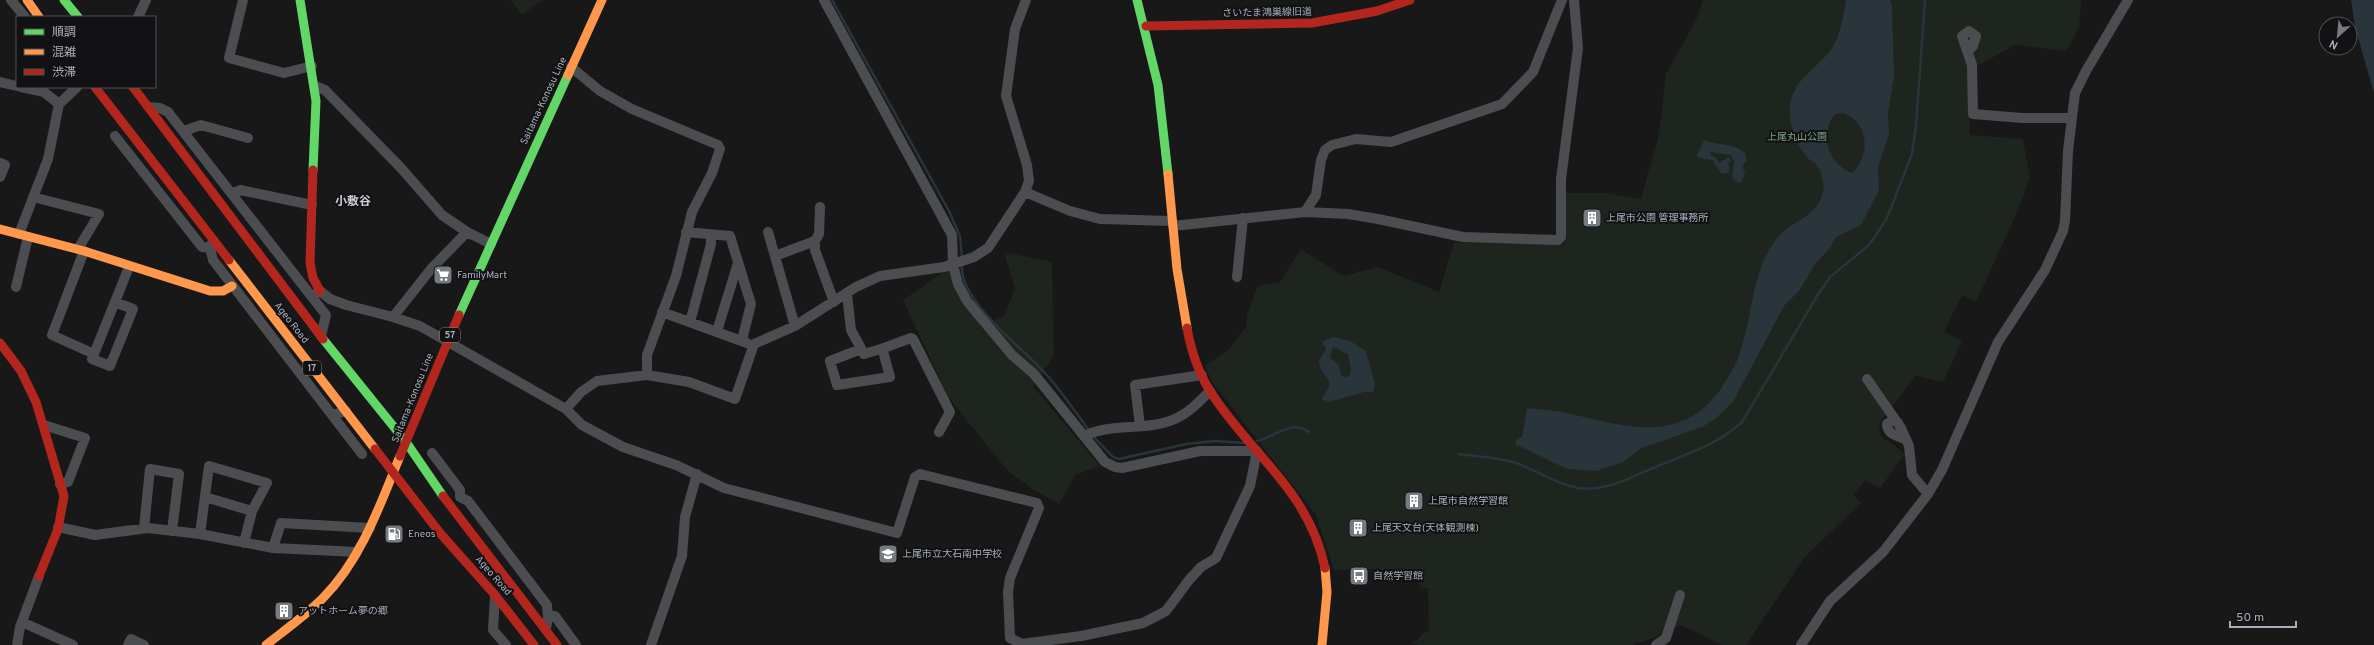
<svg xmlns="http://www.w3.org/2000/svg" width="2374" height="645" viewBox="0 0 2374 645" font-family="Overpass,'Noto Sans JP',sans-serif">
<style>
.green{fill:#1d251e}
.water{fill:#2a343b;fill-rule:evenodd}
.lines{fill:none;stroke-linecap:round;stroke-linejoin:round}
.stream{stroke:#2a343b;stroke-width:2.5}
.street{stroke:#4c4d51;stroke-width:10}
.fast{stroke:#63d668;stroke-width:9}
.slow{stroke:#ff974d;stroke-width:9}
.jam{stroke:#b3261e;stroke-width:9}
.labels{text-anchor:middle;dominant-baseline:central;stroke-width:4;stroke-linejoin:round;paint-order:stroke}
.shield{fill:#121214;stroke:#7b8088;stroke-width:1}
.shield-label{font-size:9px;font-weight:bold;fill:#a8afba}
.street-label{font-size:10px;fill:#a8afba;stroke:#121214}
.park-label{font-size:10px;fill:#7ea67f;stroke:#121214}
.poi-label{font-size:10px;fill:#a8afba;stroke:#121214;text-anchor:start}
.quarter-label{font-size:12px;font-weight:bold;fill:#cacdd5;stroke:#121214}
</style>
<rect width="100%" height="100%" fill="#181818"/>
<path class="green" d="M511 0H542L522 15Z
M1703 0H2081L2079 28 2066 51 2015 45 1969 71 1970 135 2023 139 2030 178 2016 215 1976 302 1962 295 1944 332 1962 341 1943 382 1916 376 1879 424 1881 436 1905 454 1880 488 1865 480 1853 495 1861 503 1805 557 1746 645H1723L1680 625 1656 637 1632 645H1419L1410 642 1417 641 1424 632H1429L1428 588H1421C1420 580 1413 578 1406 578V572L1371 569 1334 570 1316 515 1212 382 1205 366 1230 348 1247 326V316L1257 286 1280 282 1301 249 1343 276 1378 267 1439 292 1454 242 1564 244 1566 193H1606L1641 199 1659 134 1666 74 1696 20Z
M1004 252 1052 262 1054 355 1033 386 1100 466 1075 475 1059 504 1034 490 1007 470 948 397 903 300 949 268 982 327 1005 315 1015 288Z"/>
<path class="water" d="M1846 0H1890L1892 6 1894 76 1888 113 1889 134 1878 167 1879 190 1861 225 1836 237 1829 249 1815 264 1799 291 1784 306 1733 402 1715 419 1702 427 1642 448 1623 462 1596 471 1567 469 1515 444 1516 440 1522 437 1527 408C1537 409 1547 410 1557 411 1617 423 1680 450 1722 387 1728 377 1736 366 1739 355 1750 325 1751 292 1763 262 1768 252 1773 242 1781 234 1796 219 1819 215 1823 191 1825 182 1821 170 1815 163 1812 161 1809 160 1807 157 1795 144 1788 122 1790 105 1793 80 1817 68 1831 50 1841 35 1843 17 1846 0ZM1843 113C1869 122 1871 155 1852 173 1828 164 1819 134 1835 114Z
M2351 0H2374V93L2355 27Z
M1704 140C1718 146 1732 142 1745 153L1747 160 1742 167 1745 172 1742 182 1738 183 1732 177 1734 161 1731 155 1710 152 1711 156 1716 157 1719 163 1729 157 1731 161 1728 163 1730 168 1727 174 1721 173 1713 160 1699 158 1697 155Z
M1333 337 1350 341 1366 351 1375 385 1373 392H1364L1329 402 1321 399C1340 376 1320 380 1319 360L1326 349 1322 342ZM1333 347 1348 354 1351 371 1349 376 1345 377 1341 375 1339 365 1330 358Z"/>
<g class="lines">
<path class="stream" d="M832 0 949 211 960 236 962 258
M962 263C957 300 1023 348 1045 373 1061 391 1076 412 1090 432
M1093 436 1113 457 1119 459 1186 444 1215 441 1244 443
M1257 441C1275 437 1291 419 1309 432
M1459 454C1478 457 1501 457 1519 464 1539 472 1556 484 1578 488 1608 492 1630 477 1656 467 1687 454 1717 445 1742 422L1819 293 1830 277 1868 246 1876 235 1887 218 1912 154 1916 126 1925 0"/>
<path class="street" d="M11 0 25 17
M243 0 229 58 284 73 312 66
M138 17 146 0
M1968 51 1973 46 1976 36 1969 31 1962 36 1972 65 1973 114 2022 118H2072
M571 67 600 91 632 109 718 145 720 149 712 173 692 212 676 276 647 355V375
M0 82 17 86
M315 86 325 90 401 168 442 215 467 232 491 244
M21 87 44 92 59 104
M149 107 160 108 168 112 326 315 321 336
M184 131 201 125 248 138
M115 136 202 247 210 248
M0 163 5 165 0 177
M1025 192 1070 211 1100 219 1172 221
M233 193 240 190 312 205
M33 197 99 214 78 249
M820 207 819 234 815 241V250L834 302
M1305 212 1316 195 1321 160 1325 150 1332 145 1356 139 1391 142 1502 104 1533 72 1562 0
M1173 226 1305 212 1348 214 1378 219 1463 237 1558 240 1561 237V179L1578 48 1574 0
M686 232 730 236 751 304 742 340
M768 232 795 326
M19 234 48 159 59 104 77 87
M213 241 210 248 213 260 332 415 346 411
M84 251 52 335 94 354
M775 256 815 241
M1237 277 1243 218
M16 287 28 237
M847 294 851 330 864 354 881 349 883 351 890 377 837 385 830 361 861 349
M312 296 320 291 330 299 346 305 393 317 420 326 566 409 582 425 623 447 676 465 724 488 897 533 915 477 920 474 1037 503 1039 508 1010 578 1008 592 1010 638 1022 644 1081 636 1143 623 1166 611 1189 580 1201 567 1216 558 1250 486 1257 451H1200L1122 468 1115 467 1105 462 1034 374 1012 355 967 301 958 284 953 265 952 235 824 0
M115 302 133 309 110 366 92 359 129 267
M662 312 747 343
M393 317 431 269 467 232
M690 322 711 244V235
M717 331 738 263
M881 349 911 338 913 339 950 412 939 432
M1867 379 1901 428 1909 446 1912 475 1928 494
M566 409 581 392 597 381 647 375 689 382 735 399 754 344 795 326 856 287 880 276 944 267 974 257 988 248 1025 192 1029 181 1027 165 1006 96 1015 29 1026 0
M332 415 362 454
M1898 423 1893 420 1887 424C1887 434 1897 436 1905 439
M44 425 85 438 68 482 60 484
M1140 426 1135 385 1202 375
M1084 436C1112 422 1148 432 1177 418 1190 412 1200 401 1210 391
M432 453 460 490V497L468 501 547 605 548 618 546 628
M205 497 252 511
M58 527 95 535 148 528 200 534 273 548 357 552
M144 528 150 469 179 474 172 531
M200 534 209 466 267 483 252 511 244 543
M273 548 281 523 370 528
M495 596 493 630 506 645
M548 614 555 616 576 645
M22 622 73 645
M17 645 20 627 39 576
M128 645 131 639 144 645
M651 645 682 556 685 517 697 474
M1656 645 1666 638 1680 595
M1801 645 1830 601 1883 552 1928 494 1942 470 1998 342 2045 270 2063 231 2065 221 2068 151 2075 93 2086 71 2128 0"/>
<path class="fast" d="M64 0 78 17
M300 0 316 101 313 170
M1137 0 1158 85 1168 174
M459 315 568 75
M323 339 406 442 443 496"/>
<path class="slow" d="M27 0 39 17
M568 75 602 0
M1168 174 1177 269 1187 328
M0 229 84 251 210 291H223L232 286
M229 260 375 449
M266 645C285 630 306 615 323 598 361 560 380 505 400 456
M1322 645 1327 592 1325 568"/>
<path class="jam" d="M1146 26 1312 23 1377 11 1410 0
M95 87 229 260
M133 87 323 339
M313 170 310 263 313 278 320 291
M1187 328C1191 350 1198 372 1210 391 1249 453 1309 490 1325 568
M0 343 21 371 36 402 64 496 58 529 39 576
M375 449 440 533 495 595 534 645
M400 456 459 315
M443 496 557 645"/>
</g>
<defs>
<g id="building-square" transform="scale(1)"><rect x="-9" y="-9" width="18" height="18" rx="4" fill="#767a81" stroke="#121214"/><path d="M-4-6H4V6H1V3H-1V6H-4ZM-2.5-4.3h1.7v1.8h-1.7ZM.8-4.3h1.7v1.8H.8ZM-2.5-1h1.7V.8h-1.7ZM.8-1h1.7V.8H.8Z" fill="#fff"/></g>
<g id="supermarket-square" transform="scale(1)"><rect x="-9" y="-9" width="18" height="18" rx="4" fill="#767a81" stroke="#121214"/><path d="M-6-5.5h2.5l.6 2H6L4.5 2H-2.5L-4.4-4H-6ZM-1.5 3.2a1.3 1.3 0 1 0 .1 0ZM3 3.2a1.3 1.3 0 1 0 .1 0Z" fill="#fff"/></g>
<g id="fuel-square" transform="scale(1)"><rect x="-9" y="-9" width="18" height="18" rx="4" fill="#767a81" stroke="#121214"/><path d="M-5.5-6h7V0h2V4h1.3V-2.5L3-4.5l.8-.8L6-3V5H2.5V1h-1V6h-7ZM-4.2-4.7v3.2H.2V-4.7Z" fill="#fff"/></g>
<g id="school-square" transform="scale(1)"><rect x="-9" y="-9" width="18" height="18" rx="4" fill="#767a81" stroke="#121214"/><path d="M0-5L7-2L0 1L-7-2ZM-4 1L0 2.5L4 1V4Q0 6-4 4Z" fill="#fff"/></g>
<g id="bus-square" transform="scale(1)"><rect x="-9" y="-9" width="18" height="18" rx="4" fill="#767a81" stroke="#121214"/><path d="M-5-6H5V4H4V6H2V4H-2V6H-4V4H-5ZM-3.5-4V0h7V-4ZM-3.5 1.2v1.5H-2V1.2ZM2 1.2v1.5H3.5V1.2Z" fill="#fff"/></g>
</defs>
<g fill-rule="evenodd">
<use href="#building-square" x="1592" y="218"/>
<use href="#supermarket-square" x="443" y="275"/>
<use href="#building-square" x="1414" y="501"/>
<use href="#building-square" x="1358" y="528"/>
<use href="#fuel-square" x="394" y="534"/>
<use href="#school-square" x="888" y="554"/>
<use href="#bus-square" x="1359" y="576"/>
<use href="#building-square" x="284" y="611"/>
</g>
<g class="labels">
<g class="shield">
<rect x="440" y="328" width="20" height="14" rx="3"/>
<rect x="303" y="361" width="18" height="14" rx="3"/>
</g>
<g class="shield-label">
<text x="450" y="335">57</text>
<text x="312" y="368">17</text>
</g>
<g class="street-label">
<text transform="translate(1267 13) rotate(-1)">さいたま鴻巣線旧道</text>
<text transform="translate(544 101) rotate(-65)">Saitama-Konosu Line</text>
<text transform="translate(291 323) rotate(52)">Ageo Road</text>
<text transform="translate(413 398) rotate(-68)">Saitama-Konosu Line</text>
<text transform="translate(493 576) rotate(49)">Ageo Road</text>
</g>
<g class="park-label">
<text x="1797" y="137">上尾丸山公園</text>
</g>
<g class="poi-label">
<text x="1606" y="218">上尾市公園 管理事務所</text>
<text x="457" y="275">FamilyMart</text>
<text x="1428" y="501">上尾市自然学習館</text>
<text x="1372" y="528">上尾天文台(天体観測棟)</text>
<text x="408" y="534">Eneos</text>
<text x="902" y="554">上尾市立大石南中学校</text>
<text x="1373" y="576">自然学習館</text>
<text x="298" y="611">アットホーム夢の郷</text>
</g>
<g class="quarter-label">
<text x="353" y="202">小敷谷</text>
</g>
</g>
<rect x="16" y="16" width="140" height="72" fill="#121214" stroke="#4e5156"/>
<rect x="24" y="29" width="20" height="6" fill="#63d668" stroke="#4e5156"/>
<text x="52" y="36" font-size="12" fill="#a8afba">順調</text>
<rect x="24" y="49" width="20" height="6" fill="#ff974d" stroke="#4e5156"/>
<text x="52" y="56" font-size="12" fill="#a8afba">混雑</text>
<rect x="24" y="69" width="20" height="6" fill="#b3261e" stroke="#4e5156"/>
<text x="52" y="76" font-size="12" fill="#a8afba">渋滞</text>
<g transform="translate(2338 36) rotate(207)"><circle r="19" fill="#121214" stroke="#4e5156"/>
<path d="M0-3L7 15L0 10L-7 15Z" fill="#767a81"/>
<text y="-6" font-size="11" font-weight="bold" text-anchor="middle" fill="#a8afba">N</text>
</g>
<path d="M2230 621v6h66v-6" fill="none" stroke="#a8afba" stroke-width="2"/>
<text x="2236" y="621" font-size="12" fill="#a8afba" stroke="#121214" stroke-width="3" paint-order="stroke">50 m</text>
</svg>
